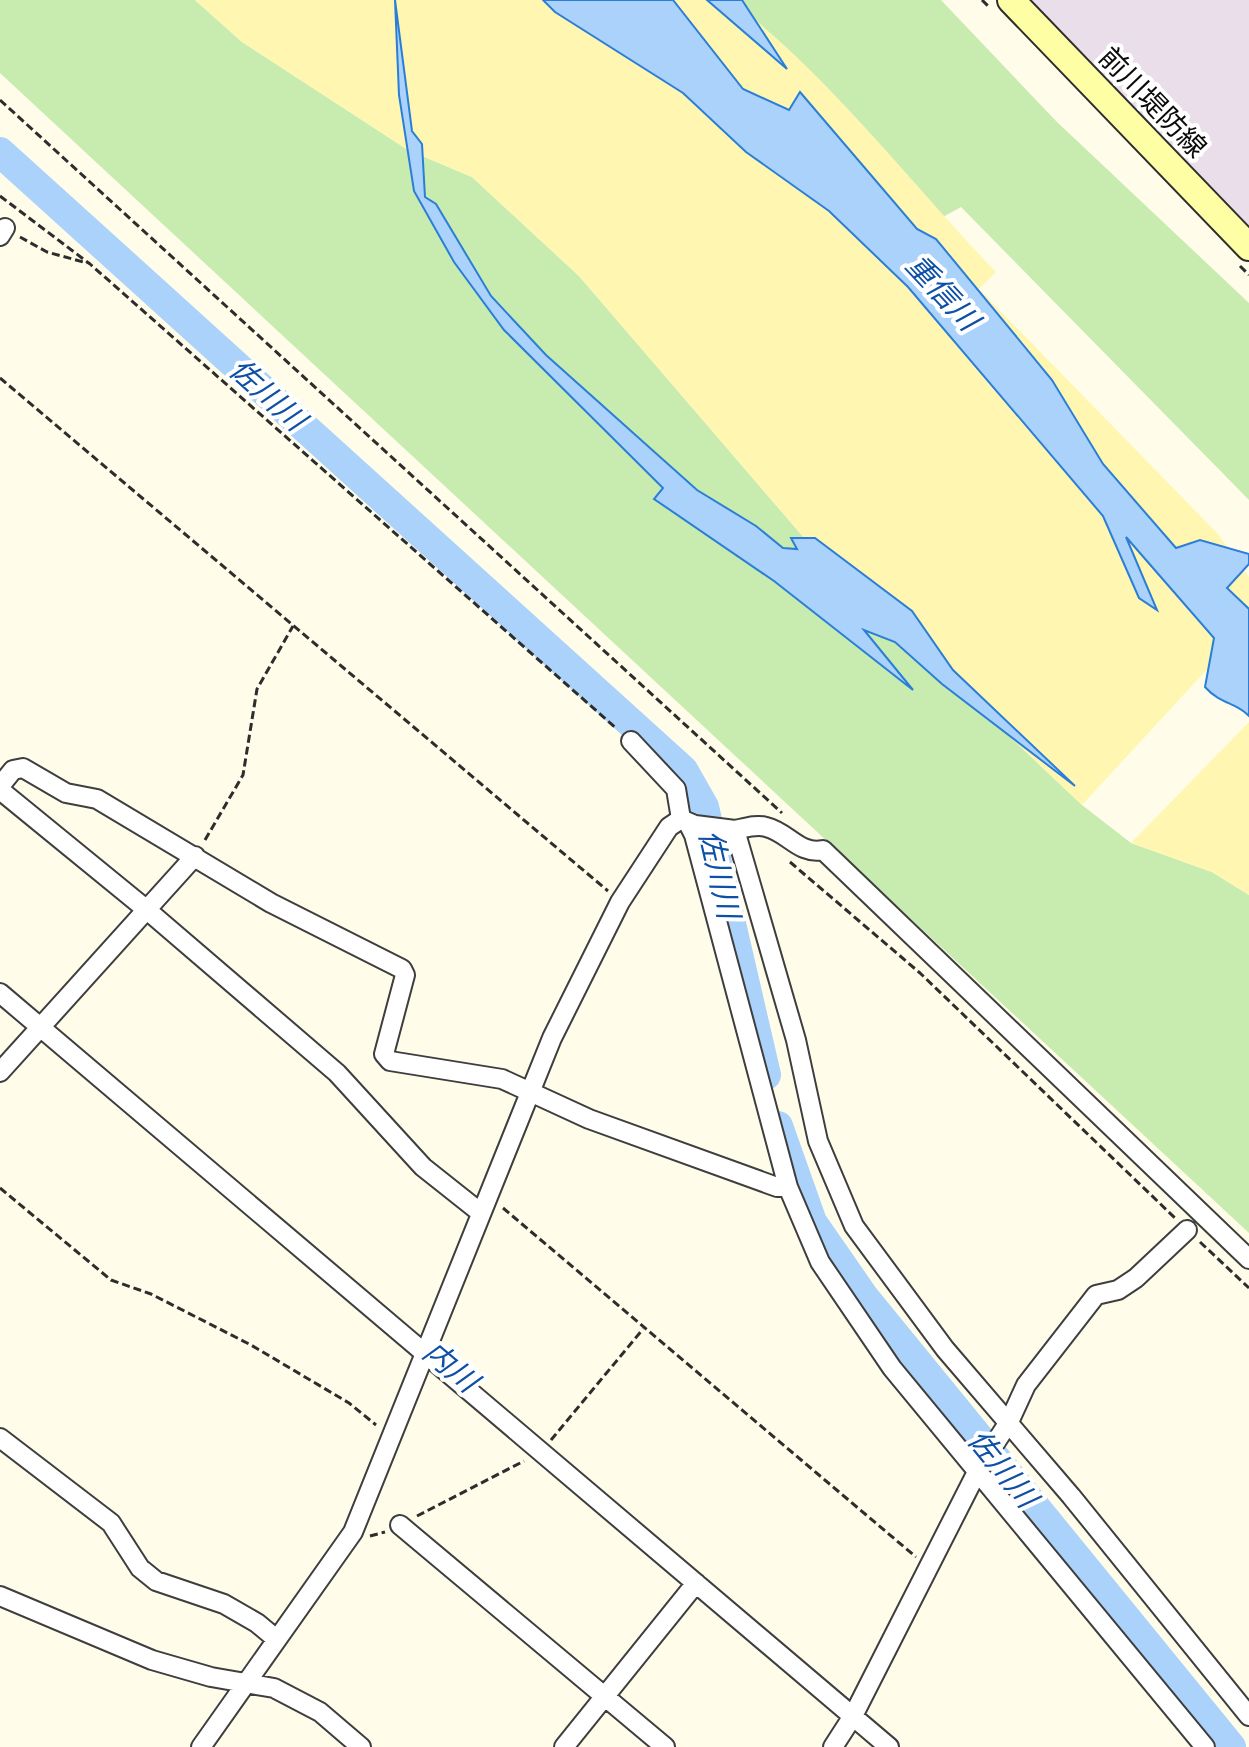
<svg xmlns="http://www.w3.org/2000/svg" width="1249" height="1747" viewBox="0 0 1249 1747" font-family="Lora,'Noto Sans JP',serif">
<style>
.industrial{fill:#ebdeeb}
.green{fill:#c8ecb0}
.sand{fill:#fff7b1}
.water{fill:#aad2fb;stroke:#2b7ed7;stroke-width:2}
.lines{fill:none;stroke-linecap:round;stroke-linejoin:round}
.river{stroke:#aad2fb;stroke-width:30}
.street-casing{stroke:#3e3e3e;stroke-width:22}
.secondary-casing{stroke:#2d2d2d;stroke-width:30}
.path{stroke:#2d2d2d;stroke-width:3;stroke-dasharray:8 4;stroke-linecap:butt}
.street{stroke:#fff;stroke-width:18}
.secondary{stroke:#feffa4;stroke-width:26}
.labels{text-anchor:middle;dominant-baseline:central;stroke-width:8;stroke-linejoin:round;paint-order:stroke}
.street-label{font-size:28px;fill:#0b0b0b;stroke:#fff}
.water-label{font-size:30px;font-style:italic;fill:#0d50a5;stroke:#fff}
</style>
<rect width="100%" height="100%" fill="#fffde9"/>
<path class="industrial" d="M1031 0H1249V226Z"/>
<path class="green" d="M0 0H195L242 42 408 150 472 177 579 276 824 561 1082 805 1131 843 1212 872 1249 895V1233L0 73Z
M730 0H941L1056 121 1249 303V500L961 207 943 217 819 83 756 20Z"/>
<path class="sand" d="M195 0H730C830 76 909 182 996 272L979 289 1218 534 1249 577V624L1082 805 824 561 579 276 472 177 408 150 242 42Z
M1249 722V895L1212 872 1131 843Z"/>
<path class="water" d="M395 0 412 131 422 144 425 197 436 204 491 296 546 355 697 490 756 526 783 548 797 549 791 538H815L912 611 953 670 1075 786 942 684 895 642 864 630 913 690 774 581 654 499 663 488 504 330 454 262 414 191 399 95Z
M543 0H673L743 89 789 110 800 92 917 229 936 239 1052 380 1103 464 1176 548 1200 540 1249 554V564L1227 588 1249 609V716C1236 702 1221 705 1205 687L1214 638 1126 537 1157 610 1139 598 1103 516 908 287 829 211 746 152 683 93 555 12Z
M707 0H742L787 69Z"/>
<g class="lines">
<path class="river" d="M0 152 683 770 704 807 766 1075
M778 1126 812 1222 864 1297 1231 1747"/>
<g class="street-casing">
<path id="street" d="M0 236 5 228
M0 786 13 770 23 768 66 793 97 799 271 903 402 969 405 975 384 1054 390 1061 502 1079 589 1119 777 1187H788
M0 790 147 910 337 1073 423 1167 481 1213
M681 819 695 825 735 830 796 1040 818 1141 854 1226 945 1349 1071 1496 1249 1716
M688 823 694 835 788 1187 820 1262 892 1368 1205 1747
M735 830C745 828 756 824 766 827 788 832 799 855 823 850L1249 1259
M0 993 889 1747
M0 1072 195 856
M0 1438 111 1523 140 1568 156 1581 224 1604 257 1623 275 1638
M400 1525 665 1747
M0 1596 152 1660 211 1677 274 1688 320 1712 361 1747
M201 1747 353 1532 552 1038 620 902 669 827 681 819 676 789 631 741
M564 1747 696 1583
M833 1747 853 1716 980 1466 1009 1422 1026 1385 1096 1295 1118 1290 1136 1278 1187 1230"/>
</g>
<g class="secondary-casing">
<path id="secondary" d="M1011 0 1249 247"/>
</g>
<path class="path" d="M982 0 990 8
M0 100 782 813
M0 196 90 264 617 729
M20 237 47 252 87 263
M1240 266 1249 275
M0 378 608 891
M205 840 243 775 257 689 293 626
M790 862 920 973 1175 1218
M0 1188 111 1280 151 1294 251 1345 349 1403 376 1425
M503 1208 916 1557
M1200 1242 1249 1288
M551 1440 643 1329
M417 1516 524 1461
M370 1536 385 1532"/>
<use href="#street" class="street"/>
<use href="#secondary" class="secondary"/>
</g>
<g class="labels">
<g class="street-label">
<text transform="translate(1153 102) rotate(46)">前川堤防線</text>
</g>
<g class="water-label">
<text transform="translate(943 292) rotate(47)">重信川</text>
<text transform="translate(268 394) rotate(42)">佐川川</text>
<text transform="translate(720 874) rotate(77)">佐川川</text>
<text transform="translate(451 1366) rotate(40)">内川</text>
<text transform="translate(1003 1468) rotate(51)">佐川川</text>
</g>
</g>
</svg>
